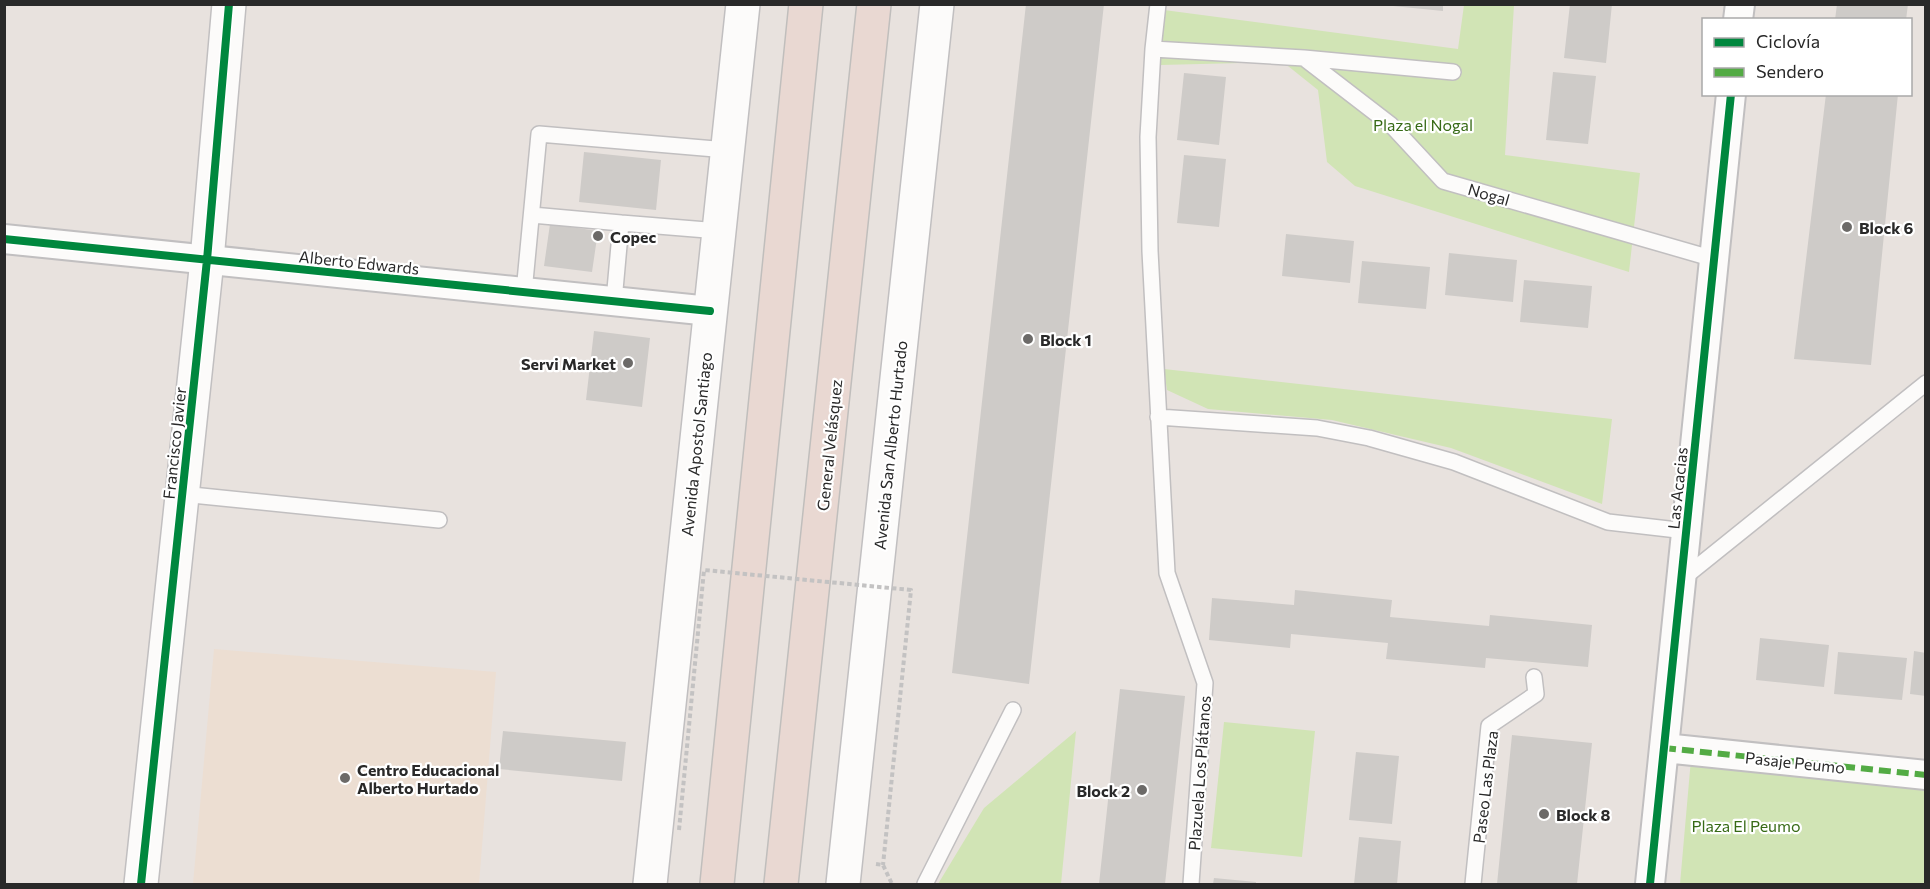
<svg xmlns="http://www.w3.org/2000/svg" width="1930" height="889" viewBox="0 0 1930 889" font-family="Commissioner,sans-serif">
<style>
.education{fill:#ecded2}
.green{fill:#d1e4b5}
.building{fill:#cecbc8}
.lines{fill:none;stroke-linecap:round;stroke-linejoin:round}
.lane-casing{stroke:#c1bfc0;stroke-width:18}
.street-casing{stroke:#c1bfc0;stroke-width:32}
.secondary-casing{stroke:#c1bfc0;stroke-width:36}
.highway-casing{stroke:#c0bebc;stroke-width:36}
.path{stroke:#c3c2c2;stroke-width:4;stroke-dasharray:4.5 3;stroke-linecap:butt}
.lane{stroke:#fcfbfa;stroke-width:15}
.street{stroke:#fcfbfa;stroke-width:28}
.secondary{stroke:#fcfbfa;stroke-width:33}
.highway{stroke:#e9d8d2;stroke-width:33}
.path-bridge{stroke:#c3c2c2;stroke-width:4;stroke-dasharray:4.5 3;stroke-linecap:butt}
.quiet{stroke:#53ab44;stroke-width:6;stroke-dasharray:12 6;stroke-linecap:butt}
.cycleway-casing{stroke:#fff;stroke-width:11}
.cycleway{stroke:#00873e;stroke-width:8}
.poi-dot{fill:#6c6a68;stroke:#fff;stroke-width:2}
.labels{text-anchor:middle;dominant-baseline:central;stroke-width:4.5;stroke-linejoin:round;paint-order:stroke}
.park-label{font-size:16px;fill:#376a16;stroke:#fff}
.street-label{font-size:16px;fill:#292929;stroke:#fff}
.poi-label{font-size:16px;font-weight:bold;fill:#292929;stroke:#fff;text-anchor:start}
</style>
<rect width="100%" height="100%" fill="#e8e2de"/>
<path class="education" d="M214 649 496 672 479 884H193Z"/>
<path class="green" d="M1464 5H1514L1505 155 1640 173 1629 272 1355 186 1327 162 1318 90 1283 62 1160 65 1164 10 1458 49Z
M1164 369 1612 419 1602 504 1451 448 1332 420 1208 409 1167 390Z
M1224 722 1315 731 1302 857 1211 848Z
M1076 731 1061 884H938L984 808Z
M1691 759 1925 783V884H1680Z"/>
<path class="building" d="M1026 4H1104L1029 684 952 673Z
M1393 4H1443V11L1393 6Z
M1570 4H1612L1606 63 1564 58Z
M1837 4H1908L1906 20H1835Z
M1553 72 1596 76 1588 144 1546 140Z
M1184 73 1226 77 1219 145 1177 140Z
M1826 94H1898L1871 365 1794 359Z
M584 152 661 160 656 210 579 202Z
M1184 155 1226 159 1219 227 1177 223Z
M550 224 598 231 592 272 544 266Z
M1286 234 1354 241 1350 283 1282 276Z
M1449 253 1517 260 1513 302 1445 295Z
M1362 261 1430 267 1426 309 1358 303Z
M1524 280 1592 286 1588 328 1520 322Z
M594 331 650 338 642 407 586 400Z
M1295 590 1392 600 1390 617 1489 626 1490 615 1592 625 1588 667 1486 658 1485 668 1386 659 1388 643 1291 634 1290 648 1209 640 1212 598 1294 605Z
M1760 638 1829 645 1824 687 1756 680Z
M1914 651 1926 653V696L1910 694Z
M1838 652 1907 658 1902 700 1834 694Z
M1120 689 1185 696 1165 884H1099Z
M503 731 626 742 622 781 499 769Z
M1512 735 1592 743 1577 884H1497Z
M1356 752 1399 756 1392 824 1349 820Z
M1359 837 1401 841 1397 884H1354Z
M1214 878 1256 882V884H1213Z"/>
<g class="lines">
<g class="lane-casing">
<path id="lane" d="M1158 4 1153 49 1148 137 1150 251 1167 573 1205 683 1191 884
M1153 49 1304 58 1453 72
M1304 58 1391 125 1443 181 1714 259
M532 215 621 223
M524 292 539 134 727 150
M614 301 621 223 719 231
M1158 417 1317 428 1369 438 1454 462 1608 522 1686 531
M182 494 439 520
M1681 580 1926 383
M925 884 1013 710
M1473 884 1489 726 1536 694 1534 677"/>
</g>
<g class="street-casing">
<path id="street" d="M1738 20 1740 4
M4 239 710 311
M1664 748 1926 775
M1650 884 1731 94"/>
</g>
<g class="secondary-casing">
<path id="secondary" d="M141 884 207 260 229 4
M650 884 743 4
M843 884 937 4"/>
</g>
<g class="highway-casing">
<path id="highway" d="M717 884 806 4
M781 884 874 4"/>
</g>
<path class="path" d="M876 864 883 865 892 884"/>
<use href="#lane" class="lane"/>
<use href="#street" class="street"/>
<use href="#secondary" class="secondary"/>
<use href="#highway" class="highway"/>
<path class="path-bridge" d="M679 830 704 570 911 590 883 865"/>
<path class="quiet" d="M1664 748 1926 775"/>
<g class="cycleway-casing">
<path id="cycleway" d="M4 239 710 311
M141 884 207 260 229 4
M1650 884 1731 94"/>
</g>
<use href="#cycleway" class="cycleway"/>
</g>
<g class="poi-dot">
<circle cx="1847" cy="227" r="6"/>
<circle cx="598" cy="236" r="6"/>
<circle cx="1028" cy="339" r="6"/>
<circle cx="628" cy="363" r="6"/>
<circle cx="345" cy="778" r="6"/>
<circle cx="1142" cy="790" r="6"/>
<circle cx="1544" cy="814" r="6"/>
</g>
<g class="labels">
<g class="park-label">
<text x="1423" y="124">Plaza el Nogal</text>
<text x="1746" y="825">Plaza El Peumo</text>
</g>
<g class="street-label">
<text transform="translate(1489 194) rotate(16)">Nogal</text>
<text transform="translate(359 262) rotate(6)">Alberto Edwards</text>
<text transform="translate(174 443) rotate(-84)">Francisco Javier</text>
<text transform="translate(696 444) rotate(-84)">Avenida Apostol Santiago</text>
<text transform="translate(829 445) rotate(-84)">General Velásquez</text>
<text transform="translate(890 445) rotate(-84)">Avenida San Alberto Hurtado</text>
<text transform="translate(1677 488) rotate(-84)">Las Acacias</text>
<text transform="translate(1795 762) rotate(6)">Pasaje Peumo</text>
<text transform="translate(1199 773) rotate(-86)">Plazuela Los Plátanos</text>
<text transform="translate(1485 787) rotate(-83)">Paseo Las Plaza</text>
</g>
<g class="poi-label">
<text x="1859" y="227">Block 6</text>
<text x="610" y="236">Copec</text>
<text x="1040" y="339">Block 1</text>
<text x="616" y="363" text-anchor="end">Servi Market</text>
<text x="357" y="769">Centro Educacional<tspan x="357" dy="18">Alberto Hurtado</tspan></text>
<text x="1130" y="790" text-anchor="end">Block 2</text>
<text x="1556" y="814">Block 8</text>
</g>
</g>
<rect width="1930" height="889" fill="none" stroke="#292929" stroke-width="12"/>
<rect x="1702" y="18" width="210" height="78" fill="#ffffff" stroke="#a9a9a9" stroke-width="1.5"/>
<rect x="1714" y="38" width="30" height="9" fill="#00873e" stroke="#a9a9a9" stroke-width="1.5"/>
<text x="1756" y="48" font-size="18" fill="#292929">Ciclovía</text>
<rect x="1714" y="68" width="30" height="9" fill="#53ab44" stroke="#a9a9a9" stroke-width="1.5"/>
<text x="1756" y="78" font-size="18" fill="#292929">Sendero</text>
</svg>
